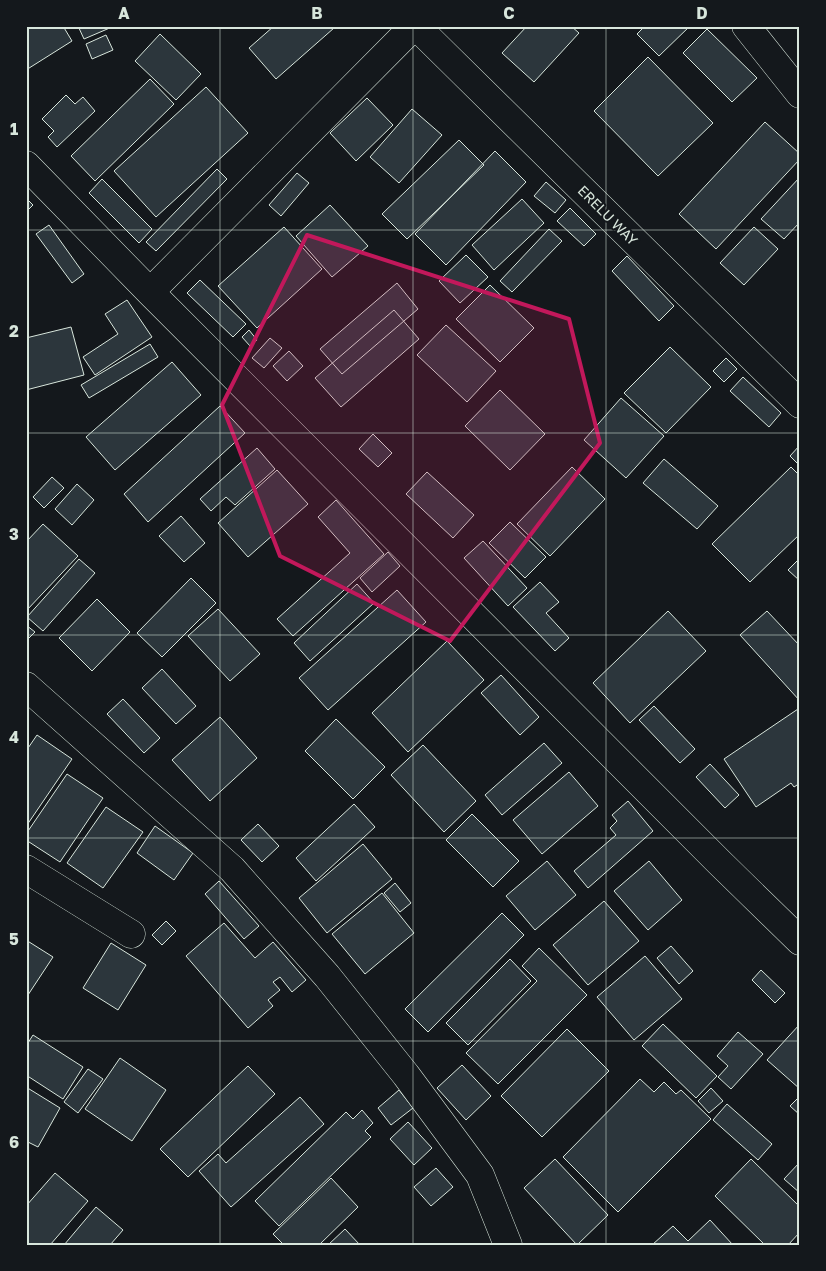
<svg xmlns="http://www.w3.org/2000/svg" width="826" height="1271" viewBox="0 0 826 1271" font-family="'Golos Text',sans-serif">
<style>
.building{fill:#2c363c;stroke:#d8e6dc}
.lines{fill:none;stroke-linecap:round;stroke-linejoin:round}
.street-casing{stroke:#d8e6dc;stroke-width:29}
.street{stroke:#14181c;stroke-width:28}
.marked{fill:#c2185b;fill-opacity:0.2;stroke:#c2185b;stroke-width:4;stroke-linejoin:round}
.grid{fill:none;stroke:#d8e6dc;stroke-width:1;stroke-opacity:0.55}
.labels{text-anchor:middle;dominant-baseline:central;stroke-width:4;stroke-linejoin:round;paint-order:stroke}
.street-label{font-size:14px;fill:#d8e6dc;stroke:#14181c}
.neatline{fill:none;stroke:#d8e6dc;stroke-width:2}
.grid-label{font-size:16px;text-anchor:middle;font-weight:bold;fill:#d8e6dc}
</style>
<rect width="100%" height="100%" fill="#14181c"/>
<path class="building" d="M26 26H63L72 41 26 70Z
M78 26H111L112 27 84 39Z
M274 26H333L334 28 276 79 249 48Z
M527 26H571L579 33 534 82 502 53Z
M645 26H690L659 56 637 34Z
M707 29 757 78 732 102 683 53Z
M160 34 201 74 176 100 135 61Z
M106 35 113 50 92 59 86 44Z
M648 57 713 123 658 176 594 111Z
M150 79 174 104 95 181 71 156Z
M206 87 248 133 156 217 114 171Z
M66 95 75 104 83 97 95 111 57 147 48 137 54 131 42 119Z
M367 98 393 125 356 161 330 133Z
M412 109 442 135 399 183 370 157Z
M765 122 800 154V159L716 249 679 214Z
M459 140 484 165 407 239 382 214Z
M495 151 526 182 446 265 415 234Z
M217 169 227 179 156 251 146 242Z
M297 173 309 183 281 216 269 205Z
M800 177V222L784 239 761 219Z
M102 179 152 229 139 243 89 193Z
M546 182 566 200 555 213 534 196Z
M26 198 33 205 26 212Z
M522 199 544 223 494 270 472 245Z
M330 205 368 246 332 277 296 236Z
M570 208 596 234 584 246 557 221Z
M49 225 84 274 72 283 36 234Z
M284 227 322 269 257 328 218 286Z
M754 227 778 249 744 285 720 263Z
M549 229 562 241 512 292 500 281Z
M466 255 488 277 460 303 439 281Z
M627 256 674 306 659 321 612 271Z
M200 280 246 324 233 337 187 293Z
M397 283 418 309 342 374 320 349Z
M490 285 534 328 500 362 456 319Z
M127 300 152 337 95 375 83 357 118 334 105 314Z
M394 310 419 339 341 407 315 378Z
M446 325 496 371 467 402 417 355Z
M71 327 84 375 26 390V338Z
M249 330 257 340 250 346 242 337Z
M270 338 282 348 264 368 252 358Z
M150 344 158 357 89 398 81 385Z
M670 347 711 387 666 433 624 393Z
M289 351 303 366 287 381 273 366Z
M726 358 737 369 724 382 713 371Z
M172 362 201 395 115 470 86 437Z
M743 377 781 413 769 427 730 391Z
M500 390 545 434 510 470 465 426Z
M621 398 664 436 626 478 584 440Z
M220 406 245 433 148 522 124 494Z
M373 434 392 453 378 467 359 449Z
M800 445V466L790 456Z
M257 448 275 469 235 505 226 497 211 511 200 499Z
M664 459 718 506 697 529 643 483Z
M572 467 605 499 550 556 517 524Z
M791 467 800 476V534L750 582 712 544Z
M277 470 308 504 248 557 218 523Z
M427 472 474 515 453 538 406 494Z
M52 477 64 488 44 508 33 497Z
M77 484 94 500 72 525 55 509Z
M336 500 384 554 293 636 277 619 350 553 318 517Z
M181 516 205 543 184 562 159 536Z
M510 522 546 557 525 578 489 543Z
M43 524 78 556 26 611V542Z
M483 541 527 588 508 606 464 558Z
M388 552 400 566 372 592 360 578Z
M800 558V581L788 570Z
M79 559 95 573 43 631 27 617Z
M191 578 216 603 162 657 137 633Z
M540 582 559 602 546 613 569 638 555 651 513 607Z
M357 584 374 603 310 661 294 643Z
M397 590 426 622 328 710 299 678Z
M97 599 130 632 92 671 59 638Z
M218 609 260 654 230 681 188 636Z
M668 611 706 651 630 723 593 683Z
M767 611 800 646V701L740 635Z
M26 625 35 632 26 641Z
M447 641 484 680 408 752 372 713Z
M162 669 196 706 176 724 142 688Z
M501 675 539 717 520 735 481 693Z
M123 699 160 738 144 753 107 714Z
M654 706 695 749 680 763 639 720Z
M798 709 800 712V783L794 787 791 783 756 807 724 759Z
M220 717 257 758 210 801 172 760Z
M336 719 385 767 353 799 305 751Z
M37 735 72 759 27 825 26 751Z
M544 743 562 763 502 815 485 795Z
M423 745 476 801 444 832 391 775Z
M710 764 739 795 725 808 696 777Z
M569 772 598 806 542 854 513 820Z
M67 774 103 798 60 862 26 840V834Z
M628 801 653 831 588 888 574 871 616 835 610 828 617 821 612 815Z
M354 804 375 827 316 881 296 858Z
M106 807 143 832 103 888 67 863Z
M472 814 519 861 493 887 446 840Z
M258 824 279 846 262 862 241 840Z
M155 826 193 853 174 880 137 853Z
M363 844 392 879 327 933 299 898Z
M547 861 576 895 535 930 506 896Z
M649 861 682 900 648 930 614 891Z
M219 881 259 926 244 939 205 894Z
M395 883 411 903 400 912 384 893Z
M382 893 414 933 365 974 332 934Z
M604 901 639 941 588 985 553 945Z
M502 913 524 935 428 1032 405 1009Z
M166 921 176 931 162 945 152 935Z
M224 923 255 958 273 942 306 980 292 992 280 977 273 982 280 990 268 1000 273 1006 248 1028 186 956Z
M26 940 53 957 26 998Z
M111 943 146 965 118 1010 83 988Z
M671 946 693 971 679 984 657 958Z
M539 948 587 995 498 1084 466 1053 537 981 522 966Z
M645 956 682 999 634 1040 597 997Z
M510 959 531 981 468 1045 446 1023Z
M761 970 785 993 775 1003 752 980Z
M663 1024 717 1076 696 1098 642 1046Z
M800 1024V1089L767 1060Z
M567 1029 609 1071 542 1137 501 1096Z
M738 1032 763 1054 731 1089 718 1077 728 1066 717 1056Z
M33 1035 83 1067 63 1099 26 1075V1046Z
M120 1058 166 1090 132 1141 85 1109Z
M462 1065 491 1096 466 1120 437 1088Z
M248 1066 275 1094 188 1177 160 1149Z
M88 1069 103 1079 78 1113 64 1102Z
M640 1079 654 1092 664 1082 676 1094 681 1090 711 1119 618 1212 563 1157Z
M26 1087 60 1108 38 1147 26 1141Z
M711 1088 723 1101 709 1113 698 1101Z
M399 1090 413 1108 391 1125 378 1108Z
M800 1096V1115L790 1106Z
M300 1097 324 1124 231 1207 199 1171 218 1154 226 1163Z
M727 1104 772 1144 758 1160 713 1120Z
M362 1110 373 1123 365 1131 371 1137 279 1226 255 1201 346 1112 353 1119Z
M408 1122 432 1148 414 1165 390 1139Z
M555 1159 608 1215 577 1245 524 1188Z
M751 1159 800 1207V1232L788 1245H765L715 1196Z
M800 1162V1193L784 1179Z
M436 1168 453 1187 431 1206 414 1187Z
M55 1173 88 1201 50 1245H26V1206Z
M331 1178 358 1207 319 1245H284L273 1234Z
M96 1207 123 1230 110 1245H64Z
M710 1220 733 1245H652L673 1226 688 1241Z
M345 1229 360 1245H328Z"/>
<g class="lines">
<g class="street-casing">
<path id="street" d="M416 26 800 404
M746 26 800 94
M26 165 150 292 719 862 800 941
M150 292 414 26
M26 686 232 869 327 976 406 1075 480 1175 508 1245
M26 869 131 934"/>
</g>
<use href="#street" class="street"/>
</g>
<path class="marked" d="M307 235 569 319 600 443 450 641 280 556 222 405Z"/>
<path class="grid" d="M220 26V1245M413 26V1245M606 26V1245M26 230H800M26 433H800M26 635H800M26 838H800M26 1041H800"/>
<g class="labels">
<g class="street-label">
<text transform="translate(608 215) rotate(45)">ERELU WAY</text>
</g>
</g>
<rect width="826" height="1271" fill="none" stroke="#14181c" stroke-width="55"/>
<rect x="28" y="28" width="770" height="1216" class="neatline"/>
<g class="grid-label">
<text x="124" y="19">A</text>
<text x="317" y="19">B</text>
<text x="509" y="19">C</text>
<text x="702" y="19">D</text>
<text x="14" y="135">1</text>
<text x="14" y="337">2</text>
<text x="14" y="540">3</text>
<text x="14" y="743">4</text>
<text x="14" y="945">5</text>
<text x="14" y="1148">6</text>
</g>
</svg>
